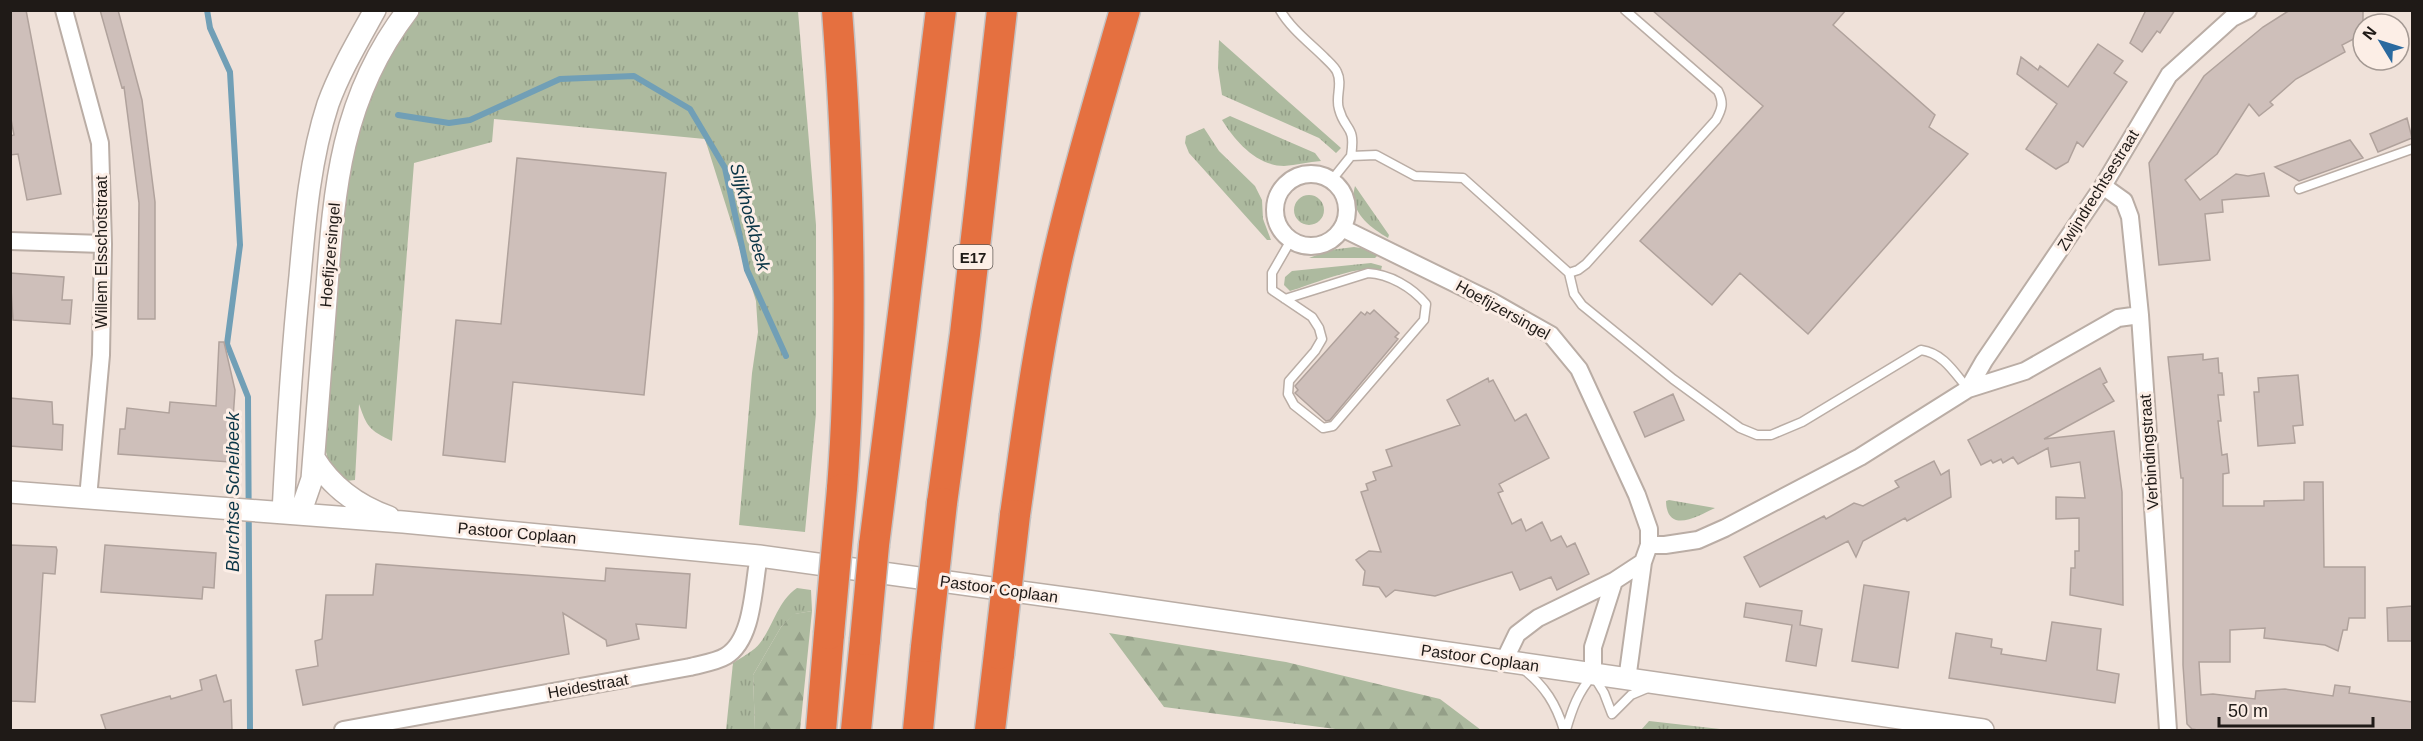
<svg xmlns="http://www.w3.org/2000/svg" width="2423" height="741" viewBox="0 0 2423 741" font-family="Helvetica,sans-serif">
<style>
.grass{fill:url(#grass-tufts)}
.forest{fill:url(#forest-firs)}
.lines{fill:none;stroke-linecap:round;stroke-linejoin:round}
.stream{stroke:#719fb6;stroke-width:6}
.building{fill:#cebfba;stroke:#b0a29c;stroke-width:1.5}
.service-casing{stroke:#baada5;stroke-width:11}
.minor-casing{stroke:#baada5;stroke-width:20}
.tertiary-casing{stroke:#baada5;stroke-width:24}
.motorway-casing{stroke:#c5c3c3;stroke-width:33}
.service{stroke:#fff;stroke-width:8}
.minor{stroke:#fff;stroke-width:16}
.tertiary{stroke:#fff;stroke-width:21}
.motorway{stroke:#e57040;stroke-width:30}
.motorway-bridge-casing{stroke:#c5c3c3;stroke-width:33;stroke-linecap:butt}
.motorway-bridge{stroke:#e57040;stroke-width:30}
.labels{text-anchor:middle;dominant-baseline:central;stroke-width:6;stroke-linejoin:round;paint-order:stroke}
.shield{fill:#fceee6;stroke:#615a55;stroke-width:1.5}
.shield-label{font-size:15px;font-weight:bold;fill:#1f1a17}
.street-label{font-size:16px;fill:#1f1a17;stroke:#fceee6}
.water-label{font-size:18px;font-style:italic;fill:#0c3647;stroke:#fceee6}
</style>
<defs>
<pattern id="grass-tufts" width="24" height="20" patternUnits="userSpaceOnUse" patternTransform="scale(1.5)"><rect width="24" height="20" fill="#adba9f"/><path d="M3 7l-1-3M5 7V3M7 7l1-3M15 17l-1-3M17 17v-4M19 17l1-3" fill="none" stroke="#949f88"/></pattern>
<pattern id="forest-firs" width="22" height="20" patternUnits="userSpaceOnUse" patternTransform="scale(1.5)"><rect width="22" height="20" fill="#adba9f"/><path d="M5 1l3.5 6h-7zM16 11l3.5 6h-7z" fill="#949f88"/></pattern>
</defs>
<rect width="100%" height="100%" fill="#efe1d9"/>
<path class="grass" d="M418 11H798L816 225V414L805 532 739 525 752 373 758 332 756 301 705 139 494 119 492 142 414 163 392 441C369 430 367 427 359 404L355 480 346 481C331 468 326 459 324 440L341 224 348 163 365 102 388 56Z
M1219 40 1341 148 1336 153 1319 138 1222 95 1218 68Z
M1230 116 1315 153 1321 161C1309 162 1296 165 1284 166 1257 166 1235 141 1222 120Z
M1204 128 1219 151 1255 186 1262 200 1263 219 1271 240H1267L1189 153 1185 143 1186 136Z
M1355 186 1389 235 1388 238C1369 227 1348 211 1355 186Z
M1294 210a15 15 0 1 1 30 0a15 15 0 1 1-30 0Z
M1354 247 1367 249 1378 255 1375 258H1309L1330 250Z
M1371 263 1382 266 1381 270C1359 264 1313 284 1290 291L1284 285 1285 277 1292 271Z
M1669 500 1715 508C1698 516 1667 535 1666 501Z
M797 588 811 590 812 611 795 614 781 627 753 675 755 730H726L733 663C742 657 754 651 760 643 774 625 777 602 797 588Z
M1649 721 1729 730H1641Z"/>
<path class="forest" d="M812 611 800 730H755L753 675 781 627 794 614Z
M1109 633 1286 662 1440 699 1481 730H1343L1164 707Z"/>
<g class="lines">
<path class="stream" d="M207 10 210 28 230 72 240 245 227 344 248 397 250 730
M398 115 449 123 470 120 560 79 634 76 690 109 725 168 747 270 786 356"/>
</g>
<path class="building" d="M10 10H26L61 194 27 200 18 154 10 155V136L14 135 10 114Z
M100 10H118L142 100 155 202V319H138L139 203 124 87 122 88Z
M1652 10H1846L1833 25 1935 115 1929 127 1968 154 1808 334 1740 273 1712 305 1640 241 1763 106Z
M2146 10H2175L2160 33 2157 31 2142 52 2130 43Z
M2290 10H2363V34L2342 45 2345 52 2296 79 2270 102 2273 105 2259 116 2249 104 2217 154 2185 180 2200 200 2236 174 2248 176 2264 173 2269 196 2222 200 2223 212 2205 214 2210 260 2159 265 2149 163 2204 76 2263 27Z
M2098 44 2123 61 2114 73 2127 82 2083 147 2077 142 2068 162 2056 169 2026 149 2057 104 2017 74 2021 57 2038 70 2040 66 2068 87Z
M2407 118 2412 138 2378 152 2370 134Z
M2350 140 2363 158 2299 181 2275 167Z
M517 158 666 173 644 395 513 382 505 462 443 455 456 320 501 324Z
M10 273 64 277 62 300H72L70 324 13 320Z
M1374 310 1399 333 1395 337 1398 339 1330 420 1326 421 1295 393 1298 390 1295 386 1361 312 1365 315 1367 312 1370 314Z
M219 342H224L235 390 230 462 118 454 120 429H125L127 408 169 413 170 402 216 406Z
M2203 354V360L2218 358 2219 373H2222L2224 395H2218L2221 421H2218L2222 455 2227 454 2229 473 2223 474V506H2264V501L2304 500V482H2323L2324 567H2365V618H2349L2347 630H2343L2338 651 2325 645 2264 638 2265 628 2230 630V662H2199L2201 695 2213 694 2255 699 2256 691 2285 689 2333 696 2335 685 2350 687 2349 693 2412 702V730H2198L2192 729 2187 724 2183 665V478H2181L2168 357Z
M2100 368 2107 382 2103 384 2114 401 2044 439 2114 431 2122 492 2123 605 2070 595 2071 568H2075V551H2079V518L2056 519V497L2085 498 2080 462 2051 467 2048 448 2018 464 2013 457 2003 463 2001 459 1993 463 1991 460 1981 465 1968 440Z
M2298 375 2303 425 2293 426 2295 443 2258 446 2254 392H2259L2258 378Z
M1488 378 1489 382 1493 380 1515 421 1526 414 1549 458 1499 484 1503 491 1498 493 1512 524 1521 519 1526 531 1542 522 1551 541 1561 536 1567 547 1575 543 1589 574 1557 590 1551 577 1520 590 1512 572 1435 596 1395 590 1386 597 1379 587 1363 585 1365 571 1356 560 1369 551 1381 552 1361 492 1368 490 1366 484 1376 480 1373 472 1392 466 1386 450 1460 425 1447 400Z
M1673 394 1684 420 1645 437 1634 412Z
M10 398 52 402 53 424 63 425 62 450 10 446Z
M1934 461 1941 475 1949 470 1951 497 1907 521 1905 518 1863 541 1856 557 1848 541 1760 587 1744 557 1824 516 1826 519 1854 503 1863 506 1899 487 1895 481Z
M10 545 56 547 57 550 55 574 43 573 35 702 10 701Z
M105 545 216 553 214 588 203 587 202 599 101 592Z
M376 564 605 581 606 568 690 574 686 628 636 624 639 639 607 646 606 640 563 613 569 654 303 705 296 670 318 666 315 641 322 639 326 595H373Z
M1864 585 1909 592 1898 668 1852 661Z
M1746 603 1802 611 1800 625 1822 629 1816 666 1786 661 1792 625 1744 617Z
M2412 606V641H2388L2387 608Z
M2052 622 2101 629 2097 670 2119 674 2115 703 1949 678 1956 633 1992 639 1991 647 2002 649 2001 654 2046 661Z
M216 675 224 702 231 700 232 730H106L101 715 170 696 171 699 202 690 200 680Z"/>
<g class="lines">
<g class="service-casing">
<path id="service" d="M1280 10C1291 29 1310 43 1325 58 1329 62 1335 67 1337 72 1343 84 1335 97 1339 109 1345 132 1356 124 1351 156L1376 155 1415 176 1463 178 1569 273 1578 270 1586 264 1716 120C1722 109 1724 103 1718 91L1625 10
M1331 181 1351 156
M2299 189 2412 149
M1569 273 1574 294 1582 305 1673 379 1740 428 1757 435H1771L1802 422 1921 350C1943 353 1954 372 1968 389
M1285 299 1368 273C1389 274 1412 287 1426 304L1424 320 1333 426 1323 428 1294 405 1288 394 1289 381 1315 351 1322 339 1319 328 1312 317 1272 290V273L1291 240
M1523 669C1545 686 1556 704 1564 730
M1566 730C1572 709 1578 692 1593 675L1604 693 1612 714 1631 695 1650 687"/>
</g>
<g class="minor-casing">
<path id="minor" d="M64 10 100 143 103 244 101 355 88 498
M1275 210a36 36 0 1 1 72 0a36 36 0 1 1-72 0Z
M2103 186 2124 201 2130 217 2140 315 2168 730
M1342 228 1491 301 1551 335 1579 369 1637 495 1649 529V545L1643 562 1627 680
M10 241 103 244
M1968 389 1984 361 2103 186 2169 75 2232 18 2248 10
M1649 545H1665L1698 540 1725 528 1860 457 1968 389 2025 371 2118 318 2140 315
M1504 661 1517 634 1538 618 1614 581 1643 562
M1593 675V647L1614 581
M343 730 690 667C701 664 716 662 726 656 754 639 753 585 759 556"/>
</g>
<g class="tertiary-casing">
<path id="tertiary" d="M314 458C331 486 358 506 389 517
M10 492 403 522 759 556 1094 602 1983 730
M283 513C287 434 292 354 300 276 305 219 310 159 328 104 340 71 358 41 375 10
M300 514 312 479C317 419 321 360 326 300 334 192 339 100 408 10"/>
</g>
<g class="motorway-casing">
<path id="motorway" d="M837 10C849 170 854 330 842 489
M942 503 965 334 1002 10
M1015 515C1027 430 1038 344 1057 260 1076 176 1101 93 1125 10
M874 545 941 10
M821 730 829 634
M856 730 865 640
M918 730 926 647
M990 730 999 654"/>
</g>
<use href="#service" class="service"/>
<use href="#minor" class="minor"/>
<use href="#tertiary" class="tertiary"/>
<use href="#motorway" class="motorway"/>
<g class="motorway-bridge-casing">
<path id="motorway-bridge" d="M829 634 842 489
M865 640 874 545
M926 647 942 503
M999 654 1015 515"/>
</g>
<use href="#motorway-bridge" class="motorway-bridge"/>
</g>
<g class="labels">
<rect class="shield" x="953.5" y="245" width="39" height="24" rx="4.5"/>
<g class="shield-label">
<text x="973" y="257">E17</text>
</g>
<g class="street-label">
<text transform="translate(2098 190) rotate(-58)">Zwijndrechtsestraat</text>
<text transform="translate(101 252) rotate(-90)">Willem Elsschotstraat</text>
<text transform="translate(330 255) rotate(-85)">Hoefijzersingel</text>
<text transform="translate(1503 310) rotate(29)">Hoefijzersingel</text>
<text transform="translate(2149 452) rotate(-94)">Verbindingstraat</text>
<text transform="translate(517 533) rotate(5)">Pastoor Coplaan</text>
<text transform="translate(999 589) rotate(8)">Pastoor Coplaan</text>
<text transform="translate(1480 658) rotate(8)">Pastoor Coplaan</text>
<text transform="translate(588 686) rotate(-10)">Heidestraat</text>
</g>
<g class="water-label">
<text transform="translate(750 217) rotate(75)">Slijkhoekbeek</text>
<text transform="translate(233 492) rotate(-90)">Burchtse Scheibeek</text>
</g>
</g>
<rect width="2423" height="741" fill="none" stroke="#1f1a17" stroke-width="24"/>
<g transform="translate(2381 42) rotate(308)"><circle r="28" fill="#fceee6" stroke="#a49993" stroke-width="1.5"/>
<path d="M0-4.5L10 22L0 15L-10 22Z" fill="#2a6aa0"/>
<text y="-9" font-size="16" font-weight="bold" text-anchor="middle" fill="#1f1a17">N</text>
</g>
<path d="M2219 717v9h154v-9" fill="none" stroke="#1f1a17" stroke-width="3"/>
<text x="2228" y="717" font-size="18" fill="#1f1a17" stroke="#fceee6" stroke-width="4.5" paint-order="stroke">50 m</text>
</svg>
